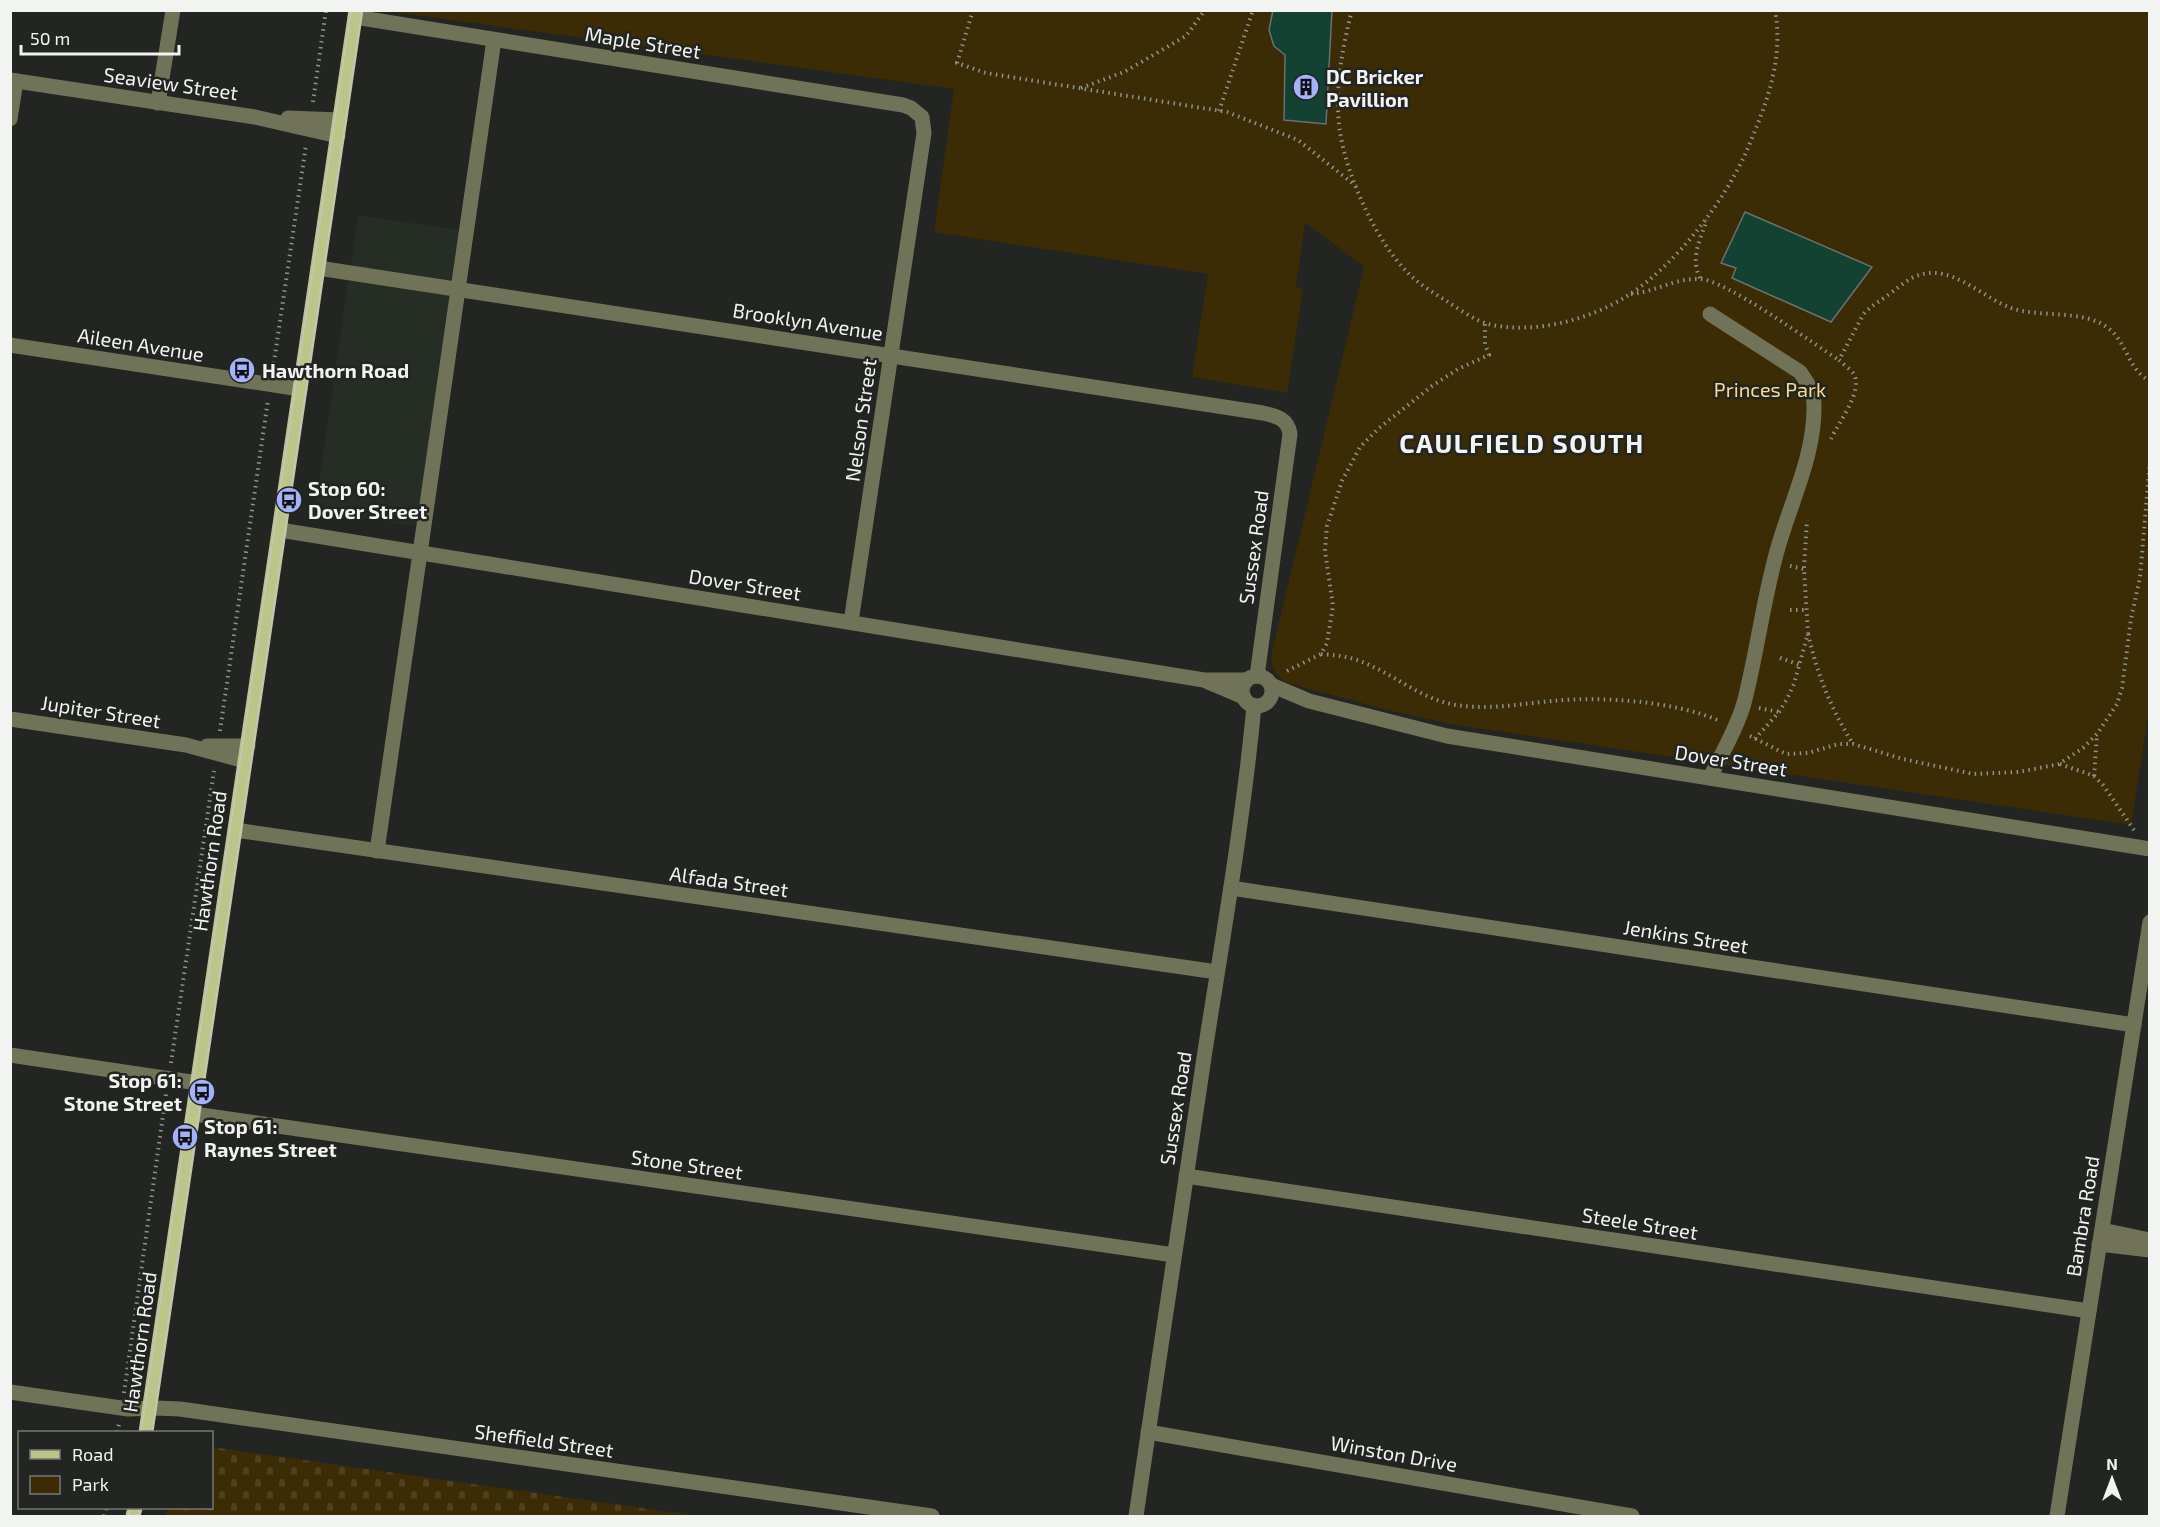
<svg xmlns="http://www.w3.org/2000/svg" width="2160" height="1527" font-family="'Exo 2',sans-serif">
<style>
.built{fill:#252d24}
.cemetery{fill:url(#cemetery-stones)}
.green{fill:#3b2c05}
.building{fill:#134132;stroke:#6a716e;stroke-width:1.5}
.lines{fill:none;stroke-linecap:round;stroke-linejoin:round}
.path{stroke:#8f928f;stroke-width:4;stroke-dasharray:1.5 4.5;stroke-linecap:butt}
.minor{stroke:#707357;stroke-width:15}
.major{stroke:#bdc488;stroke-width:15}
.tram{stroke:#c3c6c2;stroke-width:1.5}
.labels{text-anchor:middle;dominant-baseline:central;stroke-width:5;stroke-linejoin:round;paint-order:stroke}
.street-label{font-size:20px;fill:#f1f4f1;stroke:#222521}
.poi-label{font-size:20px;font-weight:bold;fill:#f1f4f1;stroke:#222521;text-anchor:start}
.park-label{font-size:20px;fill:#fbdb91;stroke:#222521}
.district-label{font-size:26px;font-weight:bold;letter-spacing:1.5px;fill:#f1f4f1;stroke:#222521}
</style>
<defs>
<pattern id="cemetery-stones" width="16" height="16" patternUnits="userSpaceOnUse" patternTransform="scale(1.5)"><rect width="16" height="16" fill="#3b2c05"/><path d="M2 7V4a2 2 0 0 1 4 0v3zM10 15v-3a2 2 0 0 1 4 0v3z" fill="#4e411e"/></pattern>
</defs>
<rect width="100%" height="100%" fill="#222521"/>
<polygon class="built" points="358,215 471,232 429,528 324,513 316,501"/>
<polygon class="cemetery" points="212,1447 699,1516 166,1516 168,1508 212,1508"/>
<path class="green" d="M 387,11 L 2149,11 L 2150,705 L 2131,825 L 1450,724 L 1384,709 L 1287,683 C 1275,674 1270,668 1272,652 L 1364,267 L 1305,222 L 1296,287 L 1303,289 L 1287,393 L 1192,377 L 1208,274 L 934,232 L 954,89 Z"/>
<g class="building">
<polygon points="1273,10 1332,10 1326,124 1284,120 1285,55 1274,46 1269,30"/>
<polygon points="1745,212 1872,267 1831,322 1732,278 1736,268 1721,263"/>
</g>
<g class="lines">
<g class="path">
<polyline points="973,10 957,63 986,73 1227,112 1298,140 1356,186"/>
<path d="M 1352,10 C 1342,49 1334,91 1340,132 C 1347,177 1376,241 1408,273 C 1419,284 1432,292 1445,300 C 1458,308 1473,320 1488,324 C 1533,335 1589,320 1627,296 C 1675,266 1725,201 1747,150 C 1766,105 1784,60 1775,10"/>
<polyline points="1081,88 1124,72 1186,36 1205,10"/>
<polyline points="313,102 326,10"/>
<polyline points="1219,111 1253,10"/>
<path d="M 1700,278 C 1690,258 1700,240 1707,220"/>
<path d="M 1631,294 C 1655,292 1675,278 1699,279 C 1725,279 1812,343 1839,360"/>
<polyline points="273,369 306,145"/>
<path d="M 1831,439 C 1838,423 1865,389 1853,373 C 1850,369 1843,364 1839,360 L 1863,315 C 1870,306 1879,302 1888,295 C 1902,285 1913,273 1932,273 C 1959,272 1986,299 2011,308 C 2040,318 2084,309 2108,328 C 2127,342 2128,370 2150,381"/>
<polyline points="1790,566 1804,569"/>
<polyline points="1790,610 1806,610"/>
<path d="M 1808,634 C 1818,676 1830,707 1853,744"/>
<path d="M 1321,654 C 1333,655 1345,656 1357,660 C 1392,672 1419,699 1456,705 C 1489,710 1520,704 1552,701 C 1602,696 1674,701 1720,721"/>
<polyline points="1780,658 1800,665"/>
<polyline points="1287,671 1321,654 1327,643 1333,606 1325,551 1327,526 1342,481 1360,447 1378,429 1432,386 1458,369 1489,355 1485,344 1485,323"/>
<polyline points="1759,708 1779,712"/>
<polyline points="220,731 268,400"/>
<polyline points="1750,736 1786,754 1808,753 1838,744 1853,744 1903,759 1973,774 2019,772 2059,764 2083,748 2097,734 2117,704 2122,688 2131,619 2140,577 2150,461"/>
<polyline points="1755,739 1779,712 1787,699 1794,684 1808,633 1804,569 1807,520"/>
<polyline points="2060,764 2094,776 2103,785 2134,830"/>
<polyline points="2094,776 2097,734"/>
<polyline points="171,1063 214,771"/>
<polyline points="124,1393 166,1094"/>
<polyline points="117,1432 119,1424"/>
<polyline points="104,1516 106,1508"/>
</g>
<g class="minor">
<polyline points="355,17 903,105 911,108 922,117 924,133 851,622"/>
<polyline points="10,80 255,117 338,136"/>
<polyline points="158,103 173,10"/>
<polyline points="288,118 340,120"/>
<polyline points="10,119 16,81"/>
<path d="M 318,268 L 1263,413 C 1277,416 1288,419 1290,434 L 1257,676"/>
<path d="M 1710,314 L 1800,372 C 1807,382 1814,392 1814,405 C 1815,456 1790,503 1777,551 C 1763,601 1757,653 1744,703 C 1737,729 1721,754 1710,778"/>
<polyline points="10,345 300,389"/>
<polyline points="280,530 1204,680 1247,680"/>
<circle cx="1257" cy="691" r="15"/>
<polyline points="1206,681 1244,697"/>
<polyline points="1271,685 1309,701 1447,736 2150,849"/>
<polyline points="10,719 186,745 245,761"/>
<polyline points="207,746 248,746"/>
<polyline points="235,830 1217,972"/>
<polyline points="377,851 494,40"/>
<polyline points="1231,888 2134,1025"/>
<polyline points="10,1055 198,1083"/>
<polyline points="194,1114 1174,1255"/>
<polyline points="1186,1176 2089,1311"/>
<polyline points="2102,1230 2150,1240"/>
<polyline points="2099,1244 2150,1250"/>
<polyline points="10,1392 128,1409 156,1408 180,1409 932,1516"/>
<polyline points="1148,1432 1632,1516"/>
<path d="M 1136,1516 C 1159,1361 1181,1206 1205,1051 C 1223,936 1243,822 1254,706"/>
<polyline points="2057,1516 2150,922"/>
</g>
<g class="major">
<polyline points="146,1432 356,10"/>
<polyline points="133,1516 135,1508"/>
</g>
<g class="tram">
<polyline points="141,1432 351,10"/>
<polyline points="152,1432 362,10"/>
<polyline points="128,1516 130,1508"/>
<polyline points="139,1516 140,1508"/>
</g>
</g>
<defs>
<symbol id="building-disc" viewBox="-11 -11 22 22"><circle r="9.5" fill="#a4b2fc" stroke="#222521"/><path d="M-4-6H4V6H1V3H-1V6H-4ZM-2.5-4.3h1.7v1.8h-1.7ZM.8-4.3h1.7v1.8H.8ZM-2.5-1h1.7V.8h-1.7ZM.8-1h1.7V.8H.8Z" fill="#111"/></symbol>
<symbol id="bus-disc" viewBox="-11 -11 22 22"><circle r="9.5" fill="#a4b2fc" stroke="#222521"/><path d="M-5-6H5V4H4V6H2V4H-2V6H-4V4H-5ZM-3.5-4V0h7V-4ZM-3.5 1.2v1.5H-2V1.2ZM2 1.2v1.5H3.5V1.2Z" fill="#111"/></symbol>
</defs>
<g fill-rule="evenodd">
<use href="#building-disc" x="1291" y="72" width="30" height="30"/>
<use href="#bus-disc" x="227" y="355" width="30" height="30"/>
<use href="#bus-disc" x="274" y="485" width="30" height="30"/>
<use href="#bus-disc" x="187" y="1077" width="30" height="30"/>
<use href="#bus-disc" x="170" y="1122" width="30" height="30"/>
</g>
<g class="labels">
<g class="street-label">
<text transform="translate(643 42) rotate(9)">Maple Street</text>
<text transform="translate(171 83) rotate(8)">Seaview Street</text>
<text transform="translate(808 321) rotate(9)">Brooklyn Avenue</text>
<text transform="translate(141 344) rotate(9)">Aileen Avenue</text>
<text transform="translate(860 420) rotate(-82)">Nelson Street</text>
<text transform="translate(1253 547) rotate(-82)">Sussex Road</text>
<text transform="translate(745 584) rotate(9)">Dover Street</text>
<text transform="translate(101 711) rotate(9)">Jupiter Street</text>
<text transform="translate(1731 760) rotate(9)">Dover Street</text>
<text transform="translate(209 861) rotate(-82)">Hawthorn Road</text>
<text transform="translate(729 881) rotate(8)">Alfada Street</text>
<text transform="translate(1686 936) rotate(9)">Jenkins Street</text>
<text transform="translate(1175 1108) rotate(-81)">Sussex Road</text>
<text transform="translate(687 1164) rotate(8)">Stone Street</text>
<text transform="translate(2082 1216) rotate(-81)">Bambra Road</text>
<text transform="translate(1640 1223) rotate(9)">Steele Street</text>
<text transform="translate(139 1342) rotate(-82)">Hawthorn Road</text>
<text transform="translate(544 1440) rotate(8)">Sheffield Street</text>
<text transform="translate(1394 1453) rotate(10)">Winston Drive</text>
</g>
<g class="poi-label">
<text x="1326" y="76">DC Bricker<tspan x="1326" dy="23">Pavillion</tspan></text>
<text x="262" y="370">Hawthorn Road</text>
<text x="308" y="488">Stop 60:<tspan x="308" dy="23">Dover Street</tspan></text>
<text x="182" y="1080" text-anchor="end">Stop 61:<tspan x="182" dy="23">Stone Street</tspan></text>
<text x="204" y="1126">Stop 61:<tspan x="204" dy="23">Raynes Street</tspan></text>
</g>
<g class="park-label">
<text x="1770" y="389">Princes Park</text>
</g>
<g class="district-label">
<text x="1522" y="442">CAULFIELD SOUTH</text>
</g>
</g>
<rect width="2160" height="1527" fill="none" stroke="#f1f4f1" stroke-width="24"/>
<rect x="18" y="1431" width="195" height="78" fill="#222521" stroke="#757874" stroke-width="1.5"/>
<rect x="30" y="1450" width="30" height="9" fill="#bdc488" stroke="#757874" stroke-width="1.5"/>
<text x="72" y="1461" font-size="18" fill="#f1f4f1">Road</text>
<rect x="30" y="1476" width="30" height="18" fill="#3b2c05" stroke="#757874" stroke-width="1.5"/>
<text x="72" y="1491" font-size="18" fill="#f1f4f1">Park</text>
<g transform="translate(2112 1479)" stroke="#222521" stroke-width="4.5" paint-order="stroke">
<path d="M0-4.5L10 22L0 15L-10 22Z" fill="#f1f4f1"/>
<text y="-9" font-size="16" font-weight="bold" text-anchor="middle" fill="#f1f4f1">N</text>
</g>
<path d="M21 45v9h158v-9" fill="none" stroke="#f1f4f1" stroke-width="3"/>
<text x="30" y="45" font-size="18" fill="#f1f4f1" stroke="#222521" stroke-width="4.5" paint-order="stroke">50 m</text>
</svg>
